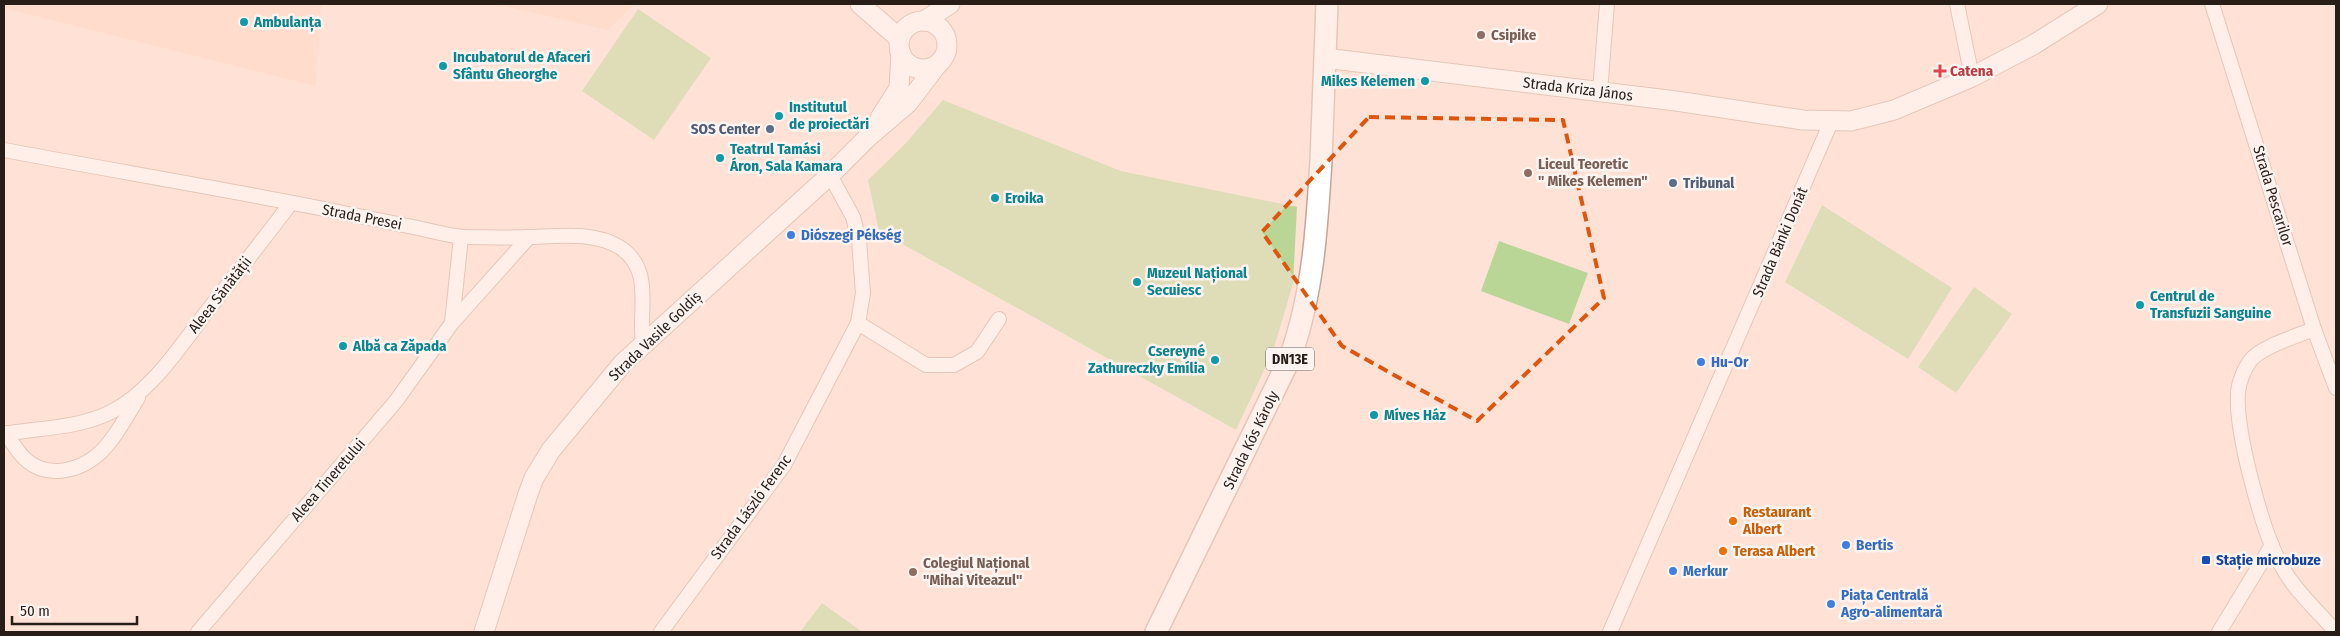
<svg xmlns="http://www.w3.org/2000/svg" width="2340" height="636" font-family="'Fira Sans Condensed',sans-serif">
<style>
.built{fill:#ffd4c1}
.green{fill:#b9d696}
.lines{fill:none;stroke-linecap:round;stroke-linejoin:round}
.street-casing{stroke:#c7a597;stroke-width:16}
.secondary-casing{stroke:#c7a597;stroke-width:21}
.primary-casing{stroke:#c7a597;stroke-width:24}
.street{stroke:#fff;stroke-width:14}
.secondary{stroke:#fff;stroke-width:19}
.primary{stroke:#fff;stroke-width:21}
.marked{fill:none;stroke:#de560d;stroke-width:4;stroke-dasharray:10 6;stroke-linejoin:round}
.culture-dot{fill:#0f9aa8;stroke:#fcf4f1;stroke-width:2}
.education-dot{fill:#8d6e63;stroke:#fcf4f1;stroke-width:2}
.health-dot{fill:#e0444e;stroke:#fcf4f1;stroke-width:2}
.service-dot{fill:#5c6f8a;stroke:#fcf4f1;stroke-width:2}
.shop-dot{fill:#3f7fe0;stroke:#fcf4f1;stroke-width:2}
.food-dot{fill:#e8710a;stroke:#fcf4f1;stroke-width:2}
.transit-dot{fill:#1a4fb4;stroke:#fcf4f1;stroke-width:2}
.labels{text-anchor:middle;dominant-baseline:central;stroke-width:5;stroke-linejoin:round;paint-order:stroke}
.shield{fill:#fcf4f1;stroke:#685e58;stroke-width:1}
.shield-label{font-size:14px;font-weight:bold;fill:#291d17}
.culture-label{font-size:15px;font-weight:bold;fill:#0d838f;stroke:#fcf4f1;text-anchor:start}
.education-label{font-size:15px;font-weight:bold;fill:#785e54;stroke:#fcf4f1;text-anchor:start}
.health-label{font-size:15px;font-weight:bold;fill:#be3a42;stroke:#fcf4f1;text-anchor:start}
.street-label{font-size:15px;fill:#291d17;stroke:#fcf4f1}
.service-label{font-size:15px;font-weight:bold;fill:#4e5e75;stroke:#fcf4f1;text-anchor:end}
.shop-label{font-size:15px;font-weight:bold;fill:#366cbe;stroke:#fcf4f1;text-anchor:start}
.food-label{font-size:15px;font-weight:bold;fill:#c56008;stroke:#fcf4f1;text-anchor:start}
.transit-label{font-size:15px;font-weight:bold;fill:#164399;stroke:#fcf4f1;text-anchor:start}
</style>
<rect width="100%" height="100%" fill="#ffe2d6"/>
<g class="built">
<polygon points="4,4 321,4 316,86 4,8"/>
<polygon points="495,4 634,4 608,30"/>
</g>
<g class="green">
<polygon points="638,9 711,58 654,140 582,91"/>
<polygon points="943,100 1121,171 1297,207 1293,284 1273,351 1236,430 879,231 868,180 905,144"/>
<polygon points="1822,205 1952,288 1908,359 1785,282"/>
<polygon points="1499,241 1588,273 1569,324 1481,291"/>
<polygon points="1974,287 2012,314 1956,393 1918,367"/>
<polygon points="822,603 861,631 860,632 800,632"/>
</g>
<g class="lines">
<defs>
<g id="street">
<polyline points="1957,4 1972,77"/>
<polyline points="2212,4 2314,329 2336,388"/>
<polyline points="1600,91 1607,4"/>
<path d="M 4,150 C 105,169 207,186 309,206 C 343,213 378,220 413,227 C 429,230 448,236 465,237 C 486,237 508,238 529,237 C 558,236 595,231 621,248 C 654,271 638,311 643,343"/>
<polyline points="452,323 461,237"/>
<polyline points="858,323 926,365 954,365 977,352 999,319"/>
<path d="M 2314,329 C 2297,336 2260,347 2250,361 C 2244,369 2239,382 2238,392 C 2235,430 2262,531 2281,565 C 2294,590 2317,610 2336,632"/>
<path d="M 6,433 C 19,454 30,472 58,471 C 102,468 117,431 138,398"/>
<path d="M 4,434 C 38,428 80,428 111,412 C 151,392 179,348 205,314 C 234,277 263,240 291,203"/>
<polyline points="198,632 396,401 452,323 529,237"/>
<polyline points="661,632 784,465 858,323 863,293 859,240 853,217 830,175"/>
<polyline points="1610,632 1831,122"/>
<polyline points="2219,632 2272,545"/>
</g>
<g id="secondary">
<polyline points="860,4 900,39"/>
<polyline points="924,21 950,4"/>
<circle cx="923" cy="45" r="24"/>
<polyline points="1325,58 1676,101 1803,120 1851,121 1894,110 1972,77 2033,45 2098,4"/>
<polyline points="880,118 899,88 901,53"/>
<polyline points="484,632 528,494 534,478 551,450 623,363 830,175 867,138 908,103 937,65"/>
</g>
<path id="primary" d="M 1156,632 L 1290,358 C 1313,294 1317,228 1321,160 C 1323,108 1325,56 1327,4"/>
</defs>
<use href="#street" class="street-casing"/>
<use href="#secondary" class="secondary-casing"/>
<use href="#primary" class="primary-casing"/>
<use href="#street" class="street"/>
<use href="#secondary" class="secondary"/>
<use href="#primary" class="primary"/>
</g>
<path d="M0 0H2340V636H0ZM 1369,117 L 1563,120 L 1604,298 L 1477,421 L 1342,346 L 1262,232 Z" fill="#ffe2d6" fill-opacity=".55" fill-rule="evenodd"/>
<path class="marked" d="M 1369,117 L 1563,120 L 1604,298 L 1477,421 L 1342,346 L 1262,232 Z"/>
<g class="culture-dot">
<circle cx="244" cy="22" r="5"/>
<circle cx="443" cy="66" r="5"/>
<circle cx="1425" cy="81" r="5"/>
<circle cx="779" cy="116" r="5"/>
<circle cx="720" cy="158" r="5"/>
<circle cx="995" cy="198" r="5"/>
<circle cx="1137" cy="282" r="5"/>
<circle cx="2140" cy="305" r="5"/>
<circle cx="343" cy="346" r="5"/>
<circle cx="1215" cy="360" r="5"/>
<circle cx="1374" cy="415" r="5"/>
</g>
<g class="education-dot">
<circle cx="1481" cy="35" r="5"/>
<circle cx="1528" cy="173" r="5"/>
<circle cx="913" cy="572" r="5"/>
</g>
<path class="health-dot" d="M1937.5 63.5h5v5h5v5h-5v5h-5v-5h-5v-5h5z"/>
<g class="service-dot">
<circle cx="770" cy="129" r="5"/>
<circle cx="1673" cy="183" r="5"/>
</g>
<g class="shop-dot">
<circle cx="791" cy="235" r="5"/>
<circle cx="1701" cy="362" r="5"/>
<circle cx="1846" cy="545" r="5"/>
<circle cx="1673" cy="571" r="5"/>
<circle cx="1831" cy="604" r="5"/>
</g>
<g class="food-dot">
<circle cx="1733" cy="521" r="5"/>
<circle cx="1723" cy="551" r="5"/>
</g>
<rect class="transit-dot" x="2201" y="555" width="10" height="10" rx="2.5"/>
<g class="labels">
<rect class="shield" x="1266" y="347.5" width="48" height="23" rx="4"/>
<g class="shield-label">
<text x="1290" y="359">DN13E</text>
</g>
<g class="culture-label">
<text x="254" y="22">Ambulanța</text>
<text x="453" y="57">Incubatorul de Afaceri<tspan x="453" dy="17">Sfântu Gheorghe</tspan></text>
<text x="1415" y="81" text-anchor="end">Mikes Kelemen</text>
<text x="789" y="107">Institutul<tspan x="789" dy="17">de proiectări</tspan></text>
<text x="730" y="149">Teatrul Tamási<tspan x="730" dy="17">Áron, Sala Kamara</tspan></text>
<text x="1005" y="198">Eroika</text>
<text x="1147" y="273">Muzeul Național<tspan x="1147" dy="17">Secuiesc</tspan></text>
<text x="2150" y="296">Centrul de<tspan x="2150" dy="17">Transfuzii Sanguine</tspan></text>
<text x="353" y="346">Albă ca Zăpada</text>
<text x="1205" y="351" text-anchor="end">Csereyné<tspan x="1205" dy="17">Zathureczky Emília</tspan></text>
<text x="1384" y="415">Míves Ház</text>
</g>
<g class="education-label">
<text x="1491" y="35">Csipike</text>
<text x="1538" y="164">Liceul Teoretic<tspan x="1538" dy="17">" Mikes Kelemen"</tspan></text>
<text x="923" y="563">Colegiul Național<tspan x="923" dy="17">"Mihai Viteazul"</tspan></text>
</g>
<g class="health-label">
<text x="1950" y="71">Catena</text>
</g>
<g class="street-label">
<text transform="translate(1578 89) rotate(7)">Strada Kriza János</text>
<text transform="translate(2273 196) rotate(73)">Strada Pescarilor</text>
<text transform="translate(362 217) rotate(11)">Strada Presei</text>
<text transform="translate(1780 242) rotate(-67)">Strada Bánki Donát</text>
<text transform="translate(220 295) rotate(-52)">Aleea Sănătății</text>
<text transform="translate(655 336) rotate(-44)">Strada Vasile Goldiș</text>
<text transform="translate(1251 440) rotate(-64)">Strada Kós Károly</text>
<text transform="translate(328 480) rotate(-49)">Aleea Tineretului</text>
<text transform="translate(751 507) rotate(-54)">Strada László Ferenc</text>
</g>
<g class="service-label">
<text x="760" y="129">SOS Center</text>
<text x="1683" y="183" text-anchor="start">Tribunal</text>
</g>
<g class="shop-label">
<text x="801" y="235">Diószegi Pékség</text>
<text x="1711" y="362">Hu-Or</text>
<text x="1856" y="545">Bertis</text>
<text x="1683" y="571">Merkur</text>
<text x="1841" y="595">Piața Centrală<tspan x="1841" dy="17">Agro-alimentară</tspan></text>
</g>
<g class="food-label">
<text x="1743" y="512">Restaurant<tspan x="1743" dy="17">Albert</tspan></text>
<text x="1733" y="551">Terasa Albert</text>
</g>
<g class="transit-label">
<text x="2216" y="560">Stație microbuze</text>
</g>
</g>
<rect width="2340" height="636" fill="none" stroke="#291d17" stroke-width="10"/>
<path d="M12 616v8h125v-8" fill="none" stroke="#291d17" stroke-width="2.5"/>
<text x="20" y="616" font-size="15" fill="#291d17" stroke="#fcf4f1" stroke-width="4" paint-order="stroke">50 m</text>
</svg>
